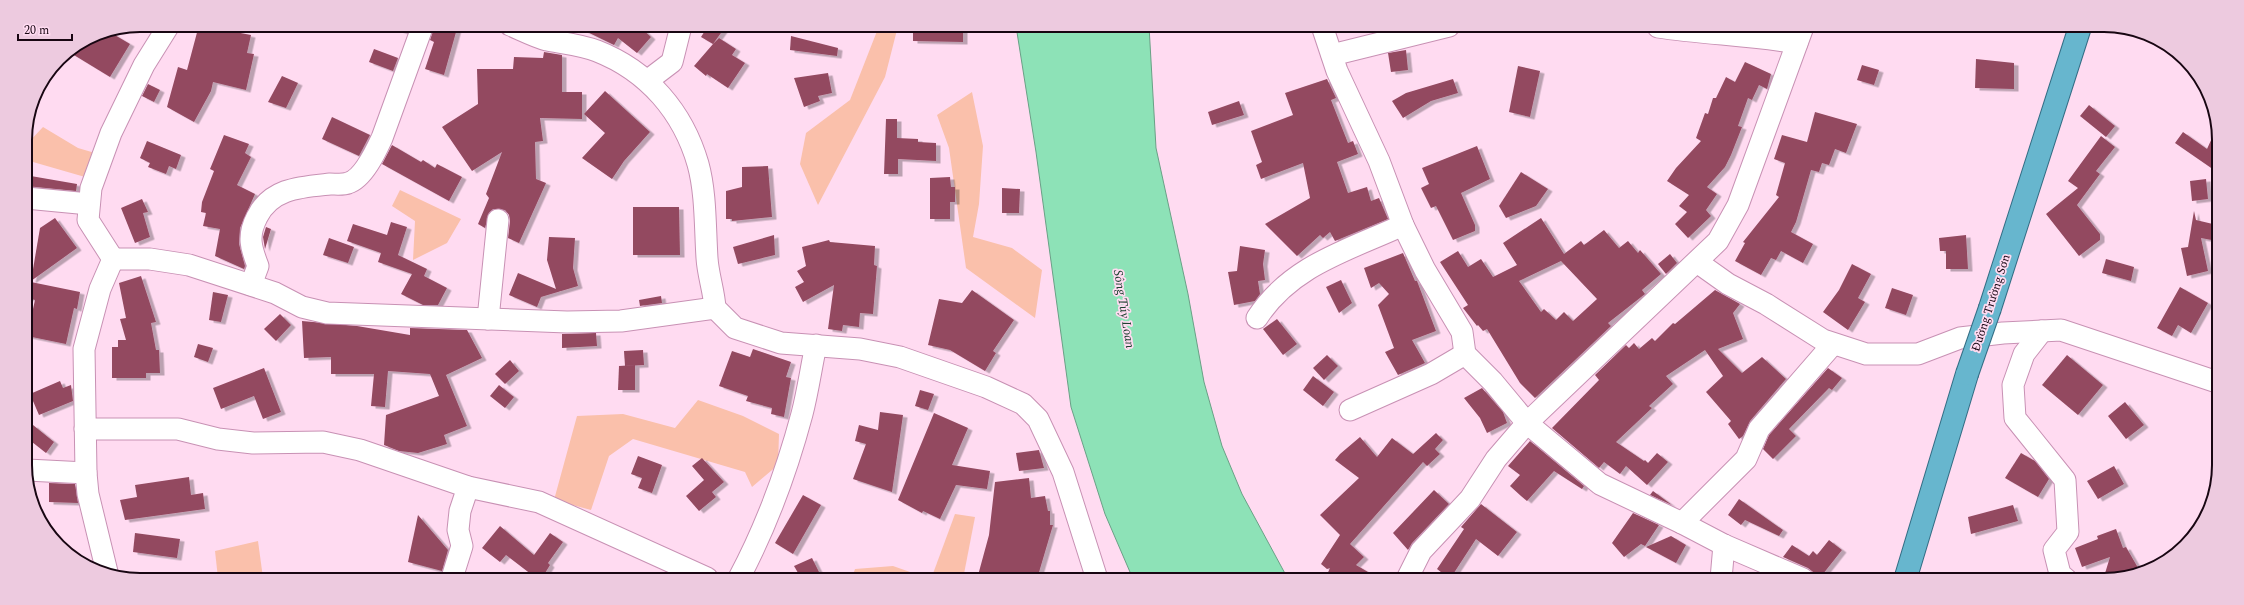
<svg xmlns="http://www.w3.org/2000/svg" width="2244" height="605" font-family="Spectral,serif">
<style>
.green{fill:#fac0ab}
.water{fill:#8de2b7;stroke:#6aa086}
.building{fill:#934960;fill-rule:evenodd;filter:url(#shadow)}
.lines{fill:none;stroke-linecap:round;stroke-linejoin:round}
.minor-casing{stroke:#c891b4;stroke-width:23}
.trunk-casing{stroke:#336d84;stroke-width:24}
.minor{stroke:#fff;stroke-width:21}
.trunk{stroke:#67b6ce;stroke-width:22}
.trunk-bridge-casing{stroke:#336d84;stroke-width:24;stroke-linecap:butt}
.trunk-bridge{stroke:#67b6ce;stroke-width:22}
.labels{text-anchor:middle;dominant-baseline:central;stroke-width:3.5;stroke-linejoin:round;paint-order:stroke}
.street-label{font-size:12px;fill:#180612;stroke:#ffdbf1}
.water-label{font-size:13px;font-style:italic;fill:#1c412f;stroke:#ffdbf1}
.rim{fill:none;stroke:#180612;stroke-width:2}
</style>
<defs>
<filter id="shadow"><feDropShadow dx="4.5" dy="2.5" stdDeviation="0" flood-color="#0004"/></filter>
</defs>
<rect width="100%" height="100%" fill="#ffdbf1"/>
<g class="green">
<polygon points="879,26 898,26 885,77 818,205 800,164 806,133 850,100"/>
<polygon points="972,92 983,146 979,204 973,237 1012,248 1042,270 1035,318 966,268 949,148 937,115"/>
<polygon points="43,127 78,148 95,153 85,177 33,162 28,143"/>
<polygon points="400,190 461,219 447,243 413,260 415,221 392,206"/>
<polygon points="698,400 743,416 779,434 778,465 752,487 745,472 633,439 609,456 591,510 554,500 577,416 623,414 675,428"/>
<polygon points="955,514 975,517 963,579 931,579"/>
<polygon points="258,541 263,578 218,578 215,551"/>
<polygon points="893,566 930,579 852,578 855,569"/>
</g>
<polygon class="water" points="1016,26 1149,26 1156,148 1188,294 1204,382 1222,446 1242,494 1288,579 1133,579 1105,514 1071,407 1036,152"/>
<g class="building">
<polygon points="199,25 251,35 247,53 254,54 246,90 213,82 211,91 194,122 167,107 178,67 187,70"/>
<polygon points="394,25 410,25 407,33 393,28"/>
<polygon points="435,25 458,25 444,75 425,69 434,42 430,40"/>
<polygon points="573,25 639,26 651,37 637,53 618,38 614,45"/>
<polygon points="708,26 726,26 713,44 719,38 736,49 732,55 745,63 728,88 707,74 706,76 694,66 713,44 701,37"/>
<polygon points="936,26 963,26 963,42 913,41 913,28 936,28"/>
<polygon points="108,31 130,44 110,77 69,52 96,34"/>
<polygon points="791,36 838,48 837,56 790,50"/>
<polygon points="374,49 398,58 393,71 369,62"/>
<polygon points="1406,50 1408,70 1391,72 1388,53"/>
<polygon points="544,52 562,55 562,92 582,92 582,119 540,118 543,141 535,142 536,179 546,183 519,243 508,238 510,221 509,215 505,210 493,209 489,213 485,228 478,224 489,198 486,194 502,152 472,171 442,127 478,104 477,69 513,69 514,57 543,58"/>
<polygon points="1976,59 2014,63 2014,89 1975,88"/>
<polygon points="1745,62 1771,74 1767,89 1759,85 1752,100 1748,98 1738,126 1742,127 1731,155 1725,167 1707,187 1717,194 1706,210 1711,216 1688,238 1675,224 1687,212 1679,206 1689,195 1667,181 1676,168 1701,141 1696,138 1705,113 1708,114 1713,98 1716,98 1726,77 1735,82"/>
<polygon points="1862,65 1879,70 1874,85 1857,80"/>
<polygon points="1518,66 1540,71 1530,117 1509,112"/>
<polygon points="828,73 832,93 818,96 820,101 804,107 794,78"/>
<polygon points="282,76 298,83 286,108 268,102"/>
<polygon points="1327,79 1336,98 1331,100 1348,143 1353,141 1358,154 1337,162 1348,193 1367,187 1371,201 1379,198 1388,219 1335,241 1330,232 1323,238 1320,235 1297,256 1265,224 1310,198 1303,163 1261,179 1256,165 1262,162 1251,131 1293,115 1285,93"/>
<polygon points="1453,79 1458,93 1431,101 1403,118 1392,101 1406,93"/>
<polygon points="148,84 160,90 154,102 142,96"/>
<polygon points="605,91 650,132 624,161 612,179 582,158 605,133 584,114"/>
<polygon points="1239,101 1244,115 1212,125 1208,112"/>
<polygon points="2089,105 2115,126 2106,137 2080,116"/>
<polygon points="1815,112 1857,124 1846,153 1835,149 1829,165 1822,163 1819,172 1811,170 1796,222 1791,232 1813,244 1803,263 1781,251 1776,260 1771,258 1761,275 1735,261 1745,243 1743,242 1779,197 1776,195 1785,163 1774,159 1782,135 1807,142"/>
<polygon points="332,117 370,135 359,156 322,139"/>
<polygon points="886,119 897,119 897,138 918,139 918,142 936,143 936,161 898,159 898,174 884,174"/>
<polygon points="2217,127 2217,172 2175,143 2183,132 2207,149"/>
<polygon points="224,135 249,144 245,153 251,157 237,185 255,194 240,228 239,244 245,266 244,269 215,256 220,229 203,226 206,213 201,212 202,202 214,171 210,169"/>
<polygon points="2101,136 2115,147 2096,171 2100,174 2077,205 2100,234 2100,240 2079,256 2046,214 2078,188 2068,181"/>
<polygon points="147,141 181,155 176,169 169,166 166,174 148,167 150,163 140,158"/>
<polygon points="392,145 421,162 423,160 435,168 437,164 462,177 449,201 382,164"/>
<polygon points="1477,146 1490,179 1461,193 1475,225 1475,231 1453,240 1436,206 1431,208 1421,188 1429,184 1422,168"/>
<polygon points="768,166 772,217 732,221 732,219 726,219 726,191 742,187 742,167"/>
<polygon points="1521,172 1548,189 1536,206 1506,218 1499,206"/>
<polygon points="25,175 77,184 76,191 26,186"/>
<polygon points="950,177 951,187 955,187 955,202 950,202 950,219 930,219 930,178"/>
<polygon points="2206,179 2208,199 2192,201 2190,181"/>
<polygon points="1002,188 1020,189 1019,213 1002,213"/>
<polygon points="142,199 148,212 143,213 150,237 135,243 121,208"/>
<polygon points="633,207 679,207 680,255 633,255"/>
<polygon points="2194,211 2196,220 2217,225 2217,241 2201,238 2208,271 2187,276 2181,248 2188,247"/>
<polygon points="55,218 77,248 31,281 40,228"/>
<path d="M 1541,218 L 1564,254 L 1581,241 L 1584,245 L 1604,230 L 1619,248 L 1628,241 L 1638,253 L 1640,250 L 1661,274 L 1642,290 L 1645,294 L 1608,323 L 1611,326 L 1535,398 L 1520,383 L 1487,329 L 1483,331 L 1478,325 L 1477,326 L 1463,308 L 1468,305 L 1440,262 L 1458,251 L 1468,267 L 1481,259 L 1493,277 L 1517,265 L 1503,243 ZM 1561,261 L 1597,299 L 1573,321 L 1564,312 L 1556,320 L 1544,309 L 1541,312 L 1519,281 Z"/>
<polygon points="391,222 407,227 398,255 427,269 424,276 447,288 438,305 423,305 401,294 412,274 378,262 381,253 347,241 353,224 387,235"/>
<polygon points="266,227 271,229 265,249 263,237"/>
<polygon points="774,235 775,255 738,264 733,247"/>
<polygon points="1966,235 1968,269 1946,269 1946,251 1940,251 1939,238"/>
<polygon points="549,237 575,238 573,268 578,286 541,297 537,307 509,295 518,273 556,289 547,260"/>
<polygon points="329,238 354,247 348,263 323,255"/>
<polygon points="829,240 830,242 875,246 874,265 877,266 873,314 860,313 859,327 843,325 842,331 828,329 834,285 803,302 795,287 804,282 797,271 806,266 802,247"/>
<polygon points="1240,246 1265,250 1263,264 1265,280 1258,281 1260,294 1255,301 1234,305 1228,272 1237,271"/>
<polygon points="1403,253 1415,281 1417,281 1436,331 1412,340 1425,363 1398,375 1385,352 1394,348 1378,305 1389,294 1379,283 1371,288 1364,268"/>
<polygon points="1670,254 1677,263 1666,274 1658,264"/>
<polygon points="2106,259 2134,267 2131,281 2102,273"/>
<polygon points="1852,264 1871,274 1858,298 1865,302 1848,330 1823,312 1839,290"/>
<polygon points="141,276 156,322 151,323 156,350 159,350 160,373 146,373 146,378 112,378 112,347 118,347 118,340 126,340 120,319 126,318 119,283"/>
<polygon points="1341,280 1352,303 1339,313 1326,287"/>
<polygon points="31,282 80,292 77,309 74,308 66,344 27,336 35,300 28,298"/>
<polygon points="2180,287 2208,303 2191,333 2178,325 2172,336 2157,328"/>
<polygon points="1892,288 1913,295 1906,315 1885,308"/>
<polygon points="972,290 1014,320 993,351 996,353 985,371 950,350 928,345 939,299 962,303"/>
<polygon points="1715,290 1740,304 1733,313 1743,339 1718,349 1742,373 1762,357 1786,379 1750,421 1743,436 1739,439 1728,424 1731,421 1706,392 1723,376 1705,350 1666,376 1673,384 1649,406 1652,408 1616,442 1644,461 1645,460 1648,463 1657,453 1668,462 1647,485 1626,466 1620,474 1604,462 1599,468 1552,428 1599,380 1595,375 1626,345 1629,348 1634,343 1639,349 1652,338 1655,341 1673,323 1675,324"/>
<polygon points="213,292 228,295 221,322 209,320"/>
<polygon points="661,296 662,303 640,306 639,300"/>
<polygon points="280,314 291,325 276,341 264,329"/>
<polygon points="1277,319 1297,344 1283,355 1263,329"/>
<polygon points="302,321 357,326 410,335 410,328 467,330 482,358 446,375 467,426 444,435 447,444 418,453 399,451 384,445 386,415 439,396 430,374 388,371 385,407 371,406 374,374 331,374 331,357 304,358"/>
<polygon points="596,333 597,346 562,348 562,334"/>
<polygon points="198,344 213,348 208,362 194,357"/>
<polygon points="753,349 791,362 786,377 791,378 784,417 771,414 772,408 746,401 748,396 719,386 732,351 750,357"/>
<polygon points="643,350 644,365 625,366 624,351"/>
<polygon points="1327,355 1338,366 1324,380 1313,368"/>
<polygon points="2067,355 2103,385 2078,415 2042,385"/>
<polygon points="510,360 519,371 505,384 495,374"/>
<polygon points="635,365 635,390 618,390 619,366"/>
<polygon points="264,368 281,412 263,419 254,396 221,409 213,388"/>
<polygon points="1828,368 1842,378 1832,390 1829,388 1789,429 1796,436 1773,459 1763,449 1769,435"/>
<polygon points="1313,376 1334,392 1323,406 1303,390"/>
<polygon points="60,381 63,388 71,385 73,401 39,415 30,394"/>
<polygon points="499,385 514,397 505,408 490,396"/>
<polygon points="1482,388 1503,412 1507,423 1487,433 1480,418 1464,398"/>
<polygon points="920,390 934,394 928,410 915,406"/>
<polygon points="2125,402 2144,425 2126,439 2108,416"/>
<polygon points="880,412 903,415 892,492 853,479 866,444 855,441 859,425 878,430"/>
<polygon points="934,413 968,428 952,465 990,471 987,489 956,485 940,519 923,511 922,513 898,500"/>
<polygon points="33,425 54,442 46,453 27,438 27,432"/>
<polygon points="1436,433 1443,440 1435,449 1440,454 1427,466 1423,462 1350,544 1364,557 1356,565 1380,579 1325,579 1330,568 1327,569 1321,564 1340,535 1320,515 1359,478 1335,460 1340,454 1360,437 1377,457 1392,438 1413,454"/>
<polygon points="1530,441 1584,486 1582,489 1554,471 1527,501 1521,496 1510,486 1520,475 1508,466"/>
<polygon points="1039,450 1044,468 1019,471 1016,453"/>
<polygon points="2021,453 2035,461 2049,479 2038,497 2005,478"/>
<polygon points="638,456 662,465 652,493 638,488 642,478 631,474"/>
<polygon points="702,458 724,482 712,492 716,497 699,511 686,496 704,480 692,466"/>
<polygon points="2114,466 2124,484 2098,499 2087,481"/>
<polygon points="189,477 191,495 203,493 205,509 125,520 120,500 137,497 135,485"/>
<polygon points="1029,478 1031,498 1045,496 1048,511 1050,511 1050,525 1053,525 1037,579 977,579 989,535 995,482"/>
<polygon points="49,483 75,484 78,503 49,502"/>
<polygon points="1434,490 1449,504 1412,543 1408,550 1393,533"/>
<polygon points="1653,491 1672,505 1650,495"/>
<polygon points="803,495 821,505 793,554 775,543"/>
<polygon points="1739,499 1783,530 1779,536 1745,520 1741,525 1728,515"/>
<polygon points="1481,504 1517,532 1498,556 1476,539 1450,579 1437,569 1464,529 1461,527"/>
<polygon points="2013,505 2018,521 1971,534 1968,517"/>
<polygon points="1633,513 1659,525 1645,546 1641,544 1624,557 1612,543"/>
<polygon points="418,515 448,550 442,571 408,562"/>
<polygon points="500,526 534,555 550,533 563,542 548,563 550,565 542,578 536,578 506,555 500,562 482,548"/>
<polygon points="2116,529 2123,548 2126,547 2141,573 2103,580 2110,557 2082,567 2075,548 2098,539 2097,536"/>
<polygon points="135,533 180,539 177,558 133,552"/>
<polygon points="1671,536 1686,545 1676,563 1646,547"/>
<polygon points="1829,540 1842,550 1819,579 1815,579 1813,572 1808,568 1783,557 1792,545 1809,556 1813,551 1817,555"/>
<polygon points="812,558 822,578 801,578 794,566"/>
</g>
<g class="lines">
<defs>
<g id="minor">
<path d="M 510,25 C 522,30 535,37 547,40 C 563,43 582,45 597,51 C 648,71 683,112 698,164 C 706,193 705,227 707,258 C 708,275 714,291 715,308 L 735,328 L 781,343 L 860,349 L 900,357 L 986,387 L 1023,404 L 1038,419 L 1063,472 L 1097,579"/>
<polyline points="1322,26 1337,71 1379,161 1403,225 1425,270 1462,332 1465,354 1493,382 1527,423 1600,484 1682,523 1724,545 1803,579"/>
<path d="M 1658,27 C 1704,34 1751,35 1797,43"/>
<polyline points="1332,55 1449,26"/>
<polyline points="647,81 672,62 681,26"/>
<polyline points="26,198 89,204"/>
<polyline points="113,259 150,259 189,265 275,293 302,307 327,313 567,322 621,321 715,308"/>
<polyline points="113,259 88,220 91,188 111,133 144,65 169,25"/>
<polyline points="1697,262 1728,284 1766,304 1823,340 1866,354 1918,354 1960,338 2003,333 2061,330 2217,382"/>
<path d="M 251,285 L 258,266 C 251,248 247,236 257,217 C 271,188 301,187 330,184 C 336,184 343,185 348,183 C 363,179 376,151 382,138 L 423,25"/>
<path d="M 1257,318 C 1291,265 1349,250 1403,225"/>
<polyline points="488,319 498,220"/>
<polyline points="2042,331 2024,354 2013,385 2015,418 2065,480 2068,532 2054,550 2060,574 2067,580"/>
<polyline points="1350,410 1431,374 1465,354"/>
<polyline points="85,429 178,429 218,439 253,443 323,442 360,450 468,487 539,502 707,578"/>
<polyline points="27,470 86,473"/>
<polyline points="1682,523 1746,459 1759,429 1833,344"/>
<polyline points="107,572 88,494 86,473 84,349 100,289 113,259"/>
<polyline points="452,578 462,546 458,530 460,511 468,487"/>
<path d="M 739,578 C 766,527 787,470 802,414 C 808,391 811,368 816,345"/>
<polyline points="1407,579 1421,551 1470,499 1496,459 1527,423 1718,241 1738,205 1803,27"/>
<polyline points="1721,579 1724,545"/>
</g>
<g id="trunk">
<polyline points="1990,308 2080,27"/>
<polyline points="1905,580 1967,374"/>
</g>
</defs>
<use href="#minor" class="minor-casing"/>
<use href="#trunk" class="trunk-casing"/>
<use href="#minor" class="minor"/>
<use href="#trunk" class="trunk"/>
<defs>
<polyline id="trunk-bridge" points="1967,374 1990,308"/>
</defs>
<use href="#trunk-bridge" class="trunk-bridge-casing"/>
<use href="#trunk-bridge" class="trunk-bridge"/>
</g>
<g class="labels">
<g class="street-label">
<text transform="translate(1991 303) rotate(-72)">Đường Trường Sơn</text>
</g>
<g class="water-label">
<text transform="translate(1124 309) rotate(81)">Sông Túy Loan</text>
</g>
</g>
<path d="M0 0H2244V605H0ZM140 32H2104A108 108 0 0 1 2212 140V465A108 108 0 0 1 2104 573H140A108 108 0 0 1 32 465V140A108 108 0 0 1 140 32Z" fill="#edcadf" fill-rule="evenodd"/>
<path class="rim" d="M140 32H2104A108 108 0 0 1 2212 140V465A108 108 0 0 1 2104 573H140A108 108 0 0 1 32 465V140A108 108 0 0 1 140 32Z"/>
<path d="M18 34v6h54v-6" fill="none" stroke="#180612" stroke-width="2"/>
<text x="24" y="34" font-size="12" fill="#180612" stroke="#ffdbf1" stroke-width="3" paint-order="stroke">20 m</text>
</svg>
